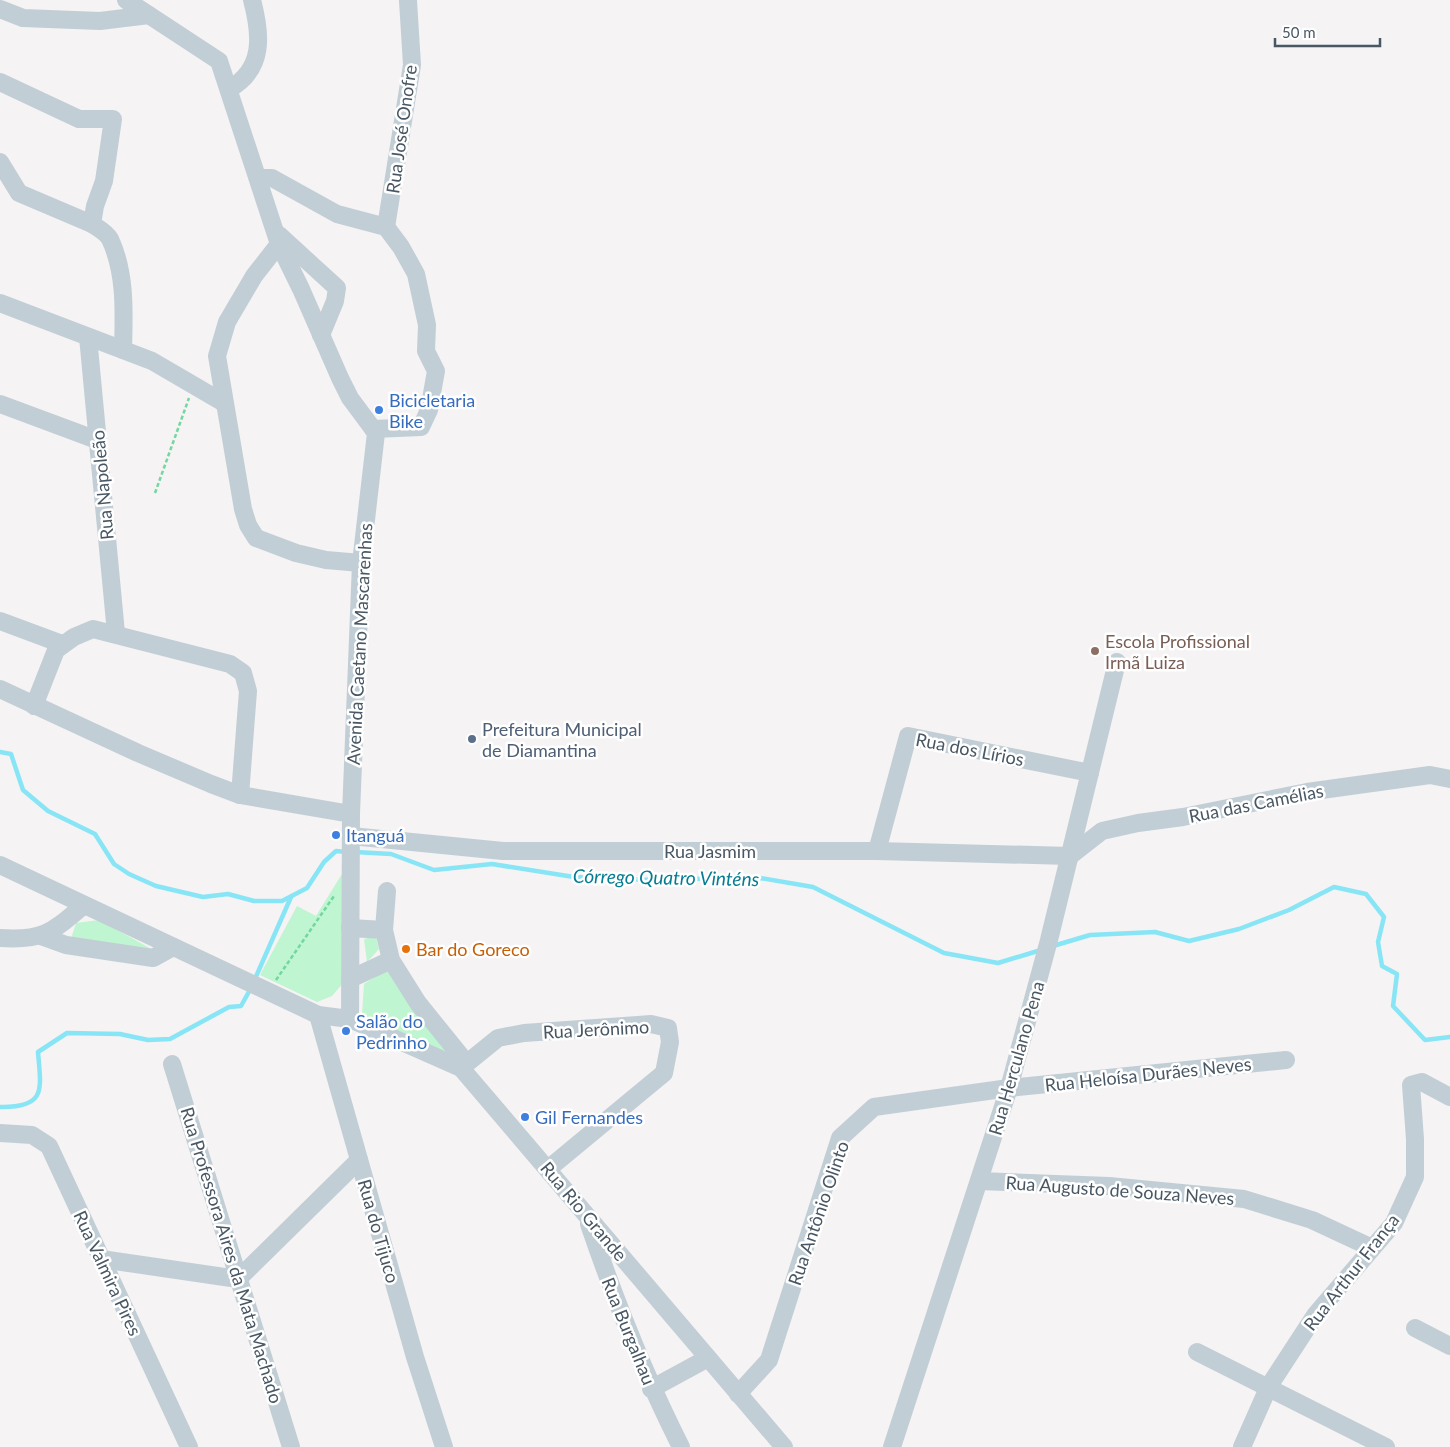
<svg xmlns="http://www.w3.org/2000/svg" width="1450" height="1447" font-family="Lato,sans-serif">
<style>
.green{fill:#bff5d0}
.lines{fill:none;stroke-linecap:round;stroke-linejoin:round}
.stream{stroke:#87e5f6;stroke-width:4.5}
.path{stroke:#72d7a0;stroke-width:2.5;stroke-dasharray:4 2.5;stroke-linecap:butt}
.minor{stroke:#c2ced5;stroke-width:18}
.shop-dot{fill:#3f7fe0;stroke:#fff;stroke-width:2}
.education-dot{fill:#8d6e63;stroke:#fff;stroke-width:2}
.service-dot{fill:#5c6f8a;stroke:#fff;stroke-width:2}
.food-dot{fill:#e8710a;stroke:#fff;stroke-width:2}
.labels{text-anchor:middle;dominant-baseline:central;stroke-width:5;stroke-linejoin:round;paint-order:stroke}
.street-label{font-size:18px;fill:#485763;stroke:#fff}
.shop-label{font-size:18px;fill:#366cbe;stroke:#fff;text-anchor:start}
.education-label{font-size:18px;fill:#785e54;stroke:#fff;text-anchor:start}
.service-label{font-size:18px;fill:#4e5e75;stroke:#fff;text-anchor:start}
.food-label{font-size:18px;fill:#c56008;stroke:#fff;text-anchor:start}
.water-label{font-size:19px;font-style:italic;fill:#047c92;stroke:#fff}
</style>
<rect width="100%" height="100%" fill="#f5f3f3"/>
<g class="green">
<polygon points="342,874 344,982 332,996 317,1002 260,975 297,906 316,916"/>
<polygon points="99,920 157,952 70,942 76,923"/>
<polygon points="376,936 379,949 367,962 364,939"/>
<polygon points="389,968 454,1052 448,1056 362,1015 364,984"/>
</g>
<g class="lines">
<g class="stream">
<polyline points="0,752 11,754 23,790 48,811 95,834 114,864 129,874 156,886 203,897 228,894 254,901 282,901 307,888 324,862 336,851 347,852"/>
<polyline points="355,852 391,854 434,870 492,864 574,877 680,881 721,876 760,878 813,887 944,953 998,963 1041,950"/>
<polyline points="1053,946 1090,935 1155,932 1189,941 1239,929 1289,910 1334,887 1366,894 1384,917 1378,942 1382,966 1397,974 1393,1006 1425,1040 1450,1037"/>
<polyline points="254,981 291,897"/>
<path d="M 0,1107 C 47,1108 41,1089 38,1052 L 67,1033 L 120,1034 L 148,1040 L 170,1039 L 229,1007 L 241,1006 L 251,988"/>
</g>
<g class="path">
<polyline points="155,493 189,398"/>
<polyline points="276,980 334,896"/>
</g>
<g class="minor">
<polyline points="126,0 219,61 279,244 301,289 340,378 350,398 376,433 361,563 351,814 350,1019"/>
<polyline points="0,9 23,18 100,21 149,15"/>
<path d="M 0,82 L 79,119 L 113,119 L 104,181 L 95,206 L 92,224 C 98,228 107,233 110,239 C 126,273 124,313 123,350"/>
<path d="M 229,89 C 265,69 261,34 252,0"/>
<polyline points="0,162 19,193 92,224"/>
<polyline points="258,178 272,178 337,214 386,227 401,247 416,274 427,325 426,351 436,371 429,410 421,427 373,429"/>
<polyline points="386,227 412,65 408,1"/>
<polyline points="279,235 337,288 335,301 321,335"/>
<polyline points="279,244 254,276 227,322 217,356 243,509 248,525 256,538 296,553 326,560 361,563"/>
<polyline points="0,303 152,361 224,403"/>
<polyline points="88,337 116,633"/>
<polyline points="0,404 97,440"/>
<polyline points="0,621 62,644"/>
<polyline points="0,689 138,753 211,784 240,795 351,814"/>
<polyline points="34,706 56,650 74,637 93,629 230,664 243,673 248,691 240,795"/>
<polyline points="351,836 503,851 877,851 1070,856 1102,831 1138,823 1183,817 1307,792 1430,775 1450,779"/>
<polyline points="877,851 908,736 1090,773"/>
<polyline points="0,865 318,1015 350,1019 461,1068 784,1447"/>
<polyline points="387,891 384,930 391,960 418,1003 460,1055 461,1068"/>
<polyline points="350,928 384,930"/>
<polyline points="41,936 66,945 153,958 173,947"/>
<path d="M 0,938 C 44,941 52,932 84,905"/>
<polyline points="350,979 391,960"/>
<polyline points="318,1015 415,1357 444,1447"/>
<polyline points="172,1064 291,1447"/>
<polyline points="461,1068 498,1038 524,1033 638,1025 651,1024 668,1028 670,1042 664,1073 548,1169"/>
<polyline points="0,1133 32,1135 49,1146 189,1447"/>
<polyline points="979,1181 1109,1186 1244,1199 1312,1220 1372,1248"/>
<path d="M 589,1224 C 615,1300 644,1374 681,1447"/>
<polyline points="101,1259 238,1279 359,1160"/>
<polyline points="1415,1328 1450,1346"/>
<polyline points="1197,1352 1386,1447"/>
<polyline points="651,1389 708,1358"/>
<polyline points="738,1394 769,1360 840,1138 874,1107 1009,1088 1286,1060"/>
<polyline points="892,1447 1009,1088 1049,940 1117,662"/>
<polyline points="1242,1447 1269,1386 1316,1314 1394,1223 1415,1177 1415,1139 1411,1085 1422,1082 1450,1097"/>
</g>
</g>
<g class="shop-dot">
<circle cx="379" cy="410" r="5"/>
<circle cx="336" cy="835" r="5"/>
<circle cx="346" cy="1031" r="5"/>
<circle cx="525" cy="1117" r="5"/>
</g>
<circle class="education-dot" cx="1095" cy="651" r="5"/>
<circle class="service-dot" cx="472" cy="739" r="5"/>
<circle class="food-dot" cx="406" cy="949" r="5"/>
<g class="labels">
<g class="street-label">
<text transform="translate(401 129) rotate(-82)">Rua José Onofre</text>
<text transform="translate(102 485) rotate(-95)">Rua Napoleão</text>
<text transform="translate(359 644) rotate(-87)">Avenida Caetano Mascarenhas</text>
<text transform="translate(970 749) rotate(11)">Rua dos Lírios</text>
<text transform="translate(1256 803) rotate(-11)">Rua das Camélias</text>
<text x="710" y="851">Rua Jasmim</text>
<text transform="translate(596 1029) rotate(-3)">Rua Jerônimo</text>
<text transform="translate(1016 1058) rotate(-74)">Rua Herculano Pena</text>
<text transform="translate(1148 1074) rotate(-6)">Rua Heloísa Durães Neves</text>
<text transform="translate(1120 1190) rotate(4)">Rua Augusto de Souza Neves</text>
<text transform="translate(584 1211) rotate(50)">Rua Rio Grande</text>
<text transform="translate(818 1213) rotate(-71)">Rua Antônio Olinto</text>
<text transform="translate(379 1231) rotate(74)">Rua do Tijuco</text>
<text transform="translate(232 1255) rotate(73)">Rua Professora Aires da Mata Machado</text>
<text transform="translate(1351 1272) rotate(-52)">Rua Arthur França</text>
<text transform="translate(108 1273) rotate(65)">Rua Valmira Pires</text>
<text transform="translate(629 1331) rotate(68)">Rua Burgalhau</text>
</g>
<g class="shop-label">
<text x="389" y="400">Bicicletaria<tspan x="389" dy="21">Bike</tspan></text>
<text x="346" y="835">Itanguá</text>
<text x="356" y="1021">Salão do<tspan x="356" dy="21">Pedrinho</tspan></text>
<text x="535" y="1117">Gil Fernandes</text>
</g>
<g class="education-label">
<text x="1105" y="641">Escola Profissional<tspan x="1105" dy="21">Irmã Luiza</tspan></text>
</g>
<g class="service-label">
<text x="482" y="729">Prefeitura Municipal<tspan x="482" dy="21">de Diamantina</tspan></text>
</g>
<g class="food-label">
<text x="416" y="949">Bar do Goreco</text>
</g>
<g class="water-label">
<text transform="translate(666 877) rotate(1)">Córrego Quatro Vinténs</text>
</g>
</g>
<path d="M1275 38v8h105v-8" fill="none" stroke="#485763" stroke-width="2.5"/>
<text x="1282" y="38" font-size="15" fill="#485763" stroke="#ffffff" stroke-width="4" paint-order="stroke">50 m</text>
</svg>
